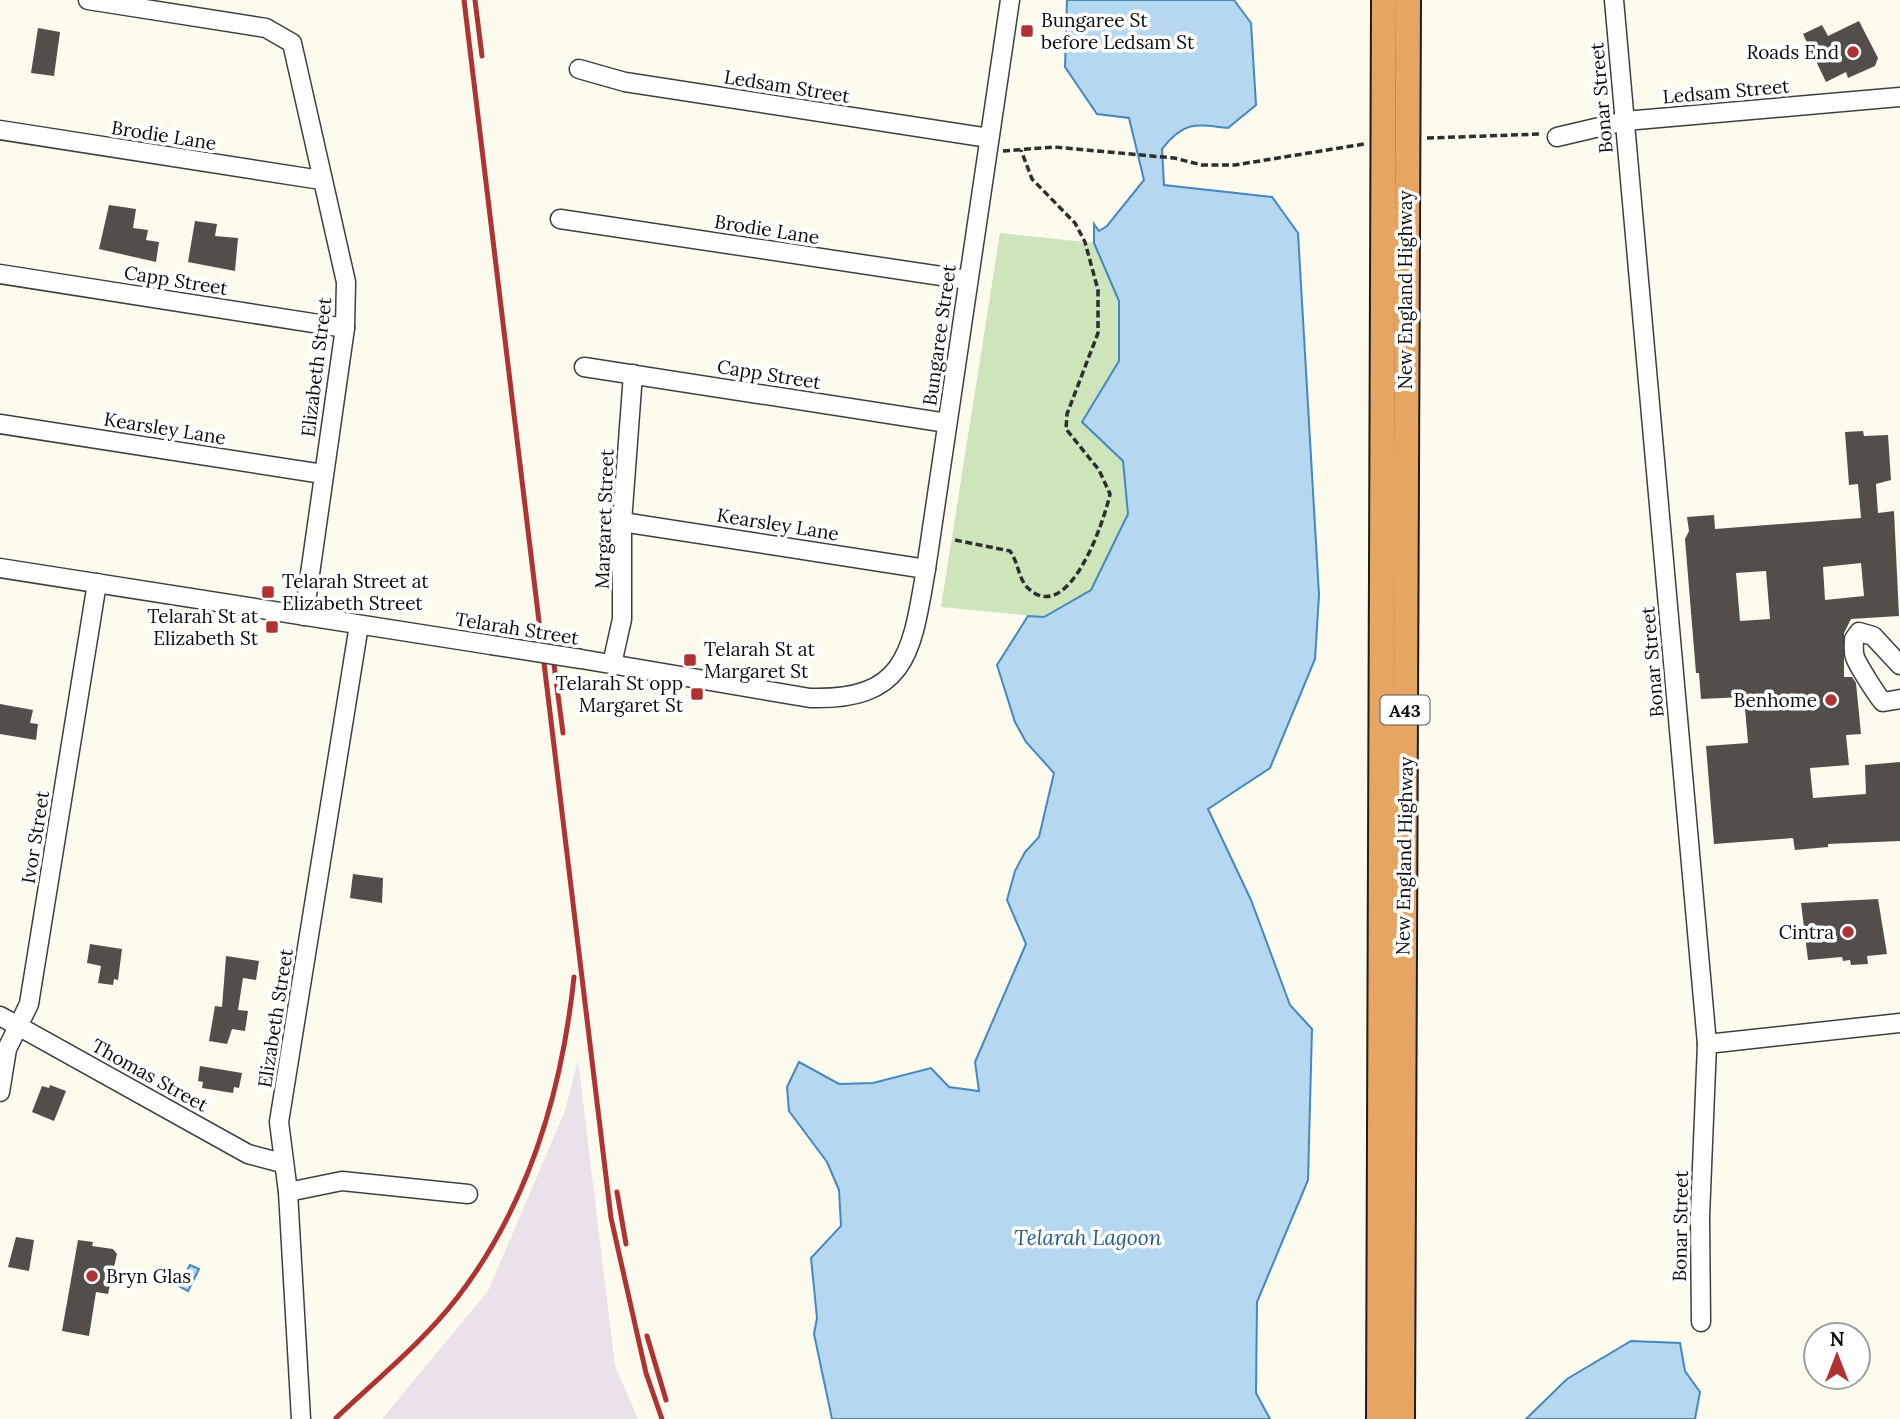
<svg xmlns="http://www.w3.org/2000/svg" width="1900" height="1419" font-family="Lora,serif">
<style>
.industrial{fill:#eae1ea}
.green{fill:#cee4ba}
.water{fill:#b6d7f0;stroke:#4488c0;stroke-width:2}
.building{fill:#544e4a;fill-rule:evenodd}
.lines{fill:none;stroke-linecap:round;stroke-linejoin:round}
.minor-casing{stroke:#3f3f3f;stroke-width:21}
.highway-casing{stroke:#1d1d1d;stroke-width:28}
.path{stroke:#2e2e2e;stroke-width:3.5;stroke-dasharray:7 3.5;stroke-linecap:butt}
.minor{stroke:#fff;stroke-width:18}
.highway{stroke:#e6a662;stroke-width:24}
.rail{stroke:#af3332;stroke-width:5}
.minor-bridge-casing{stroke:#3f3f3f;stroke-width:21;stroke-linecap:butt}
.minor-bridge{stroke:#fff;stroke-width:18}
.poi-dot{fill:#af3332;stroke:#fff;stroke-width:2.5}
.labels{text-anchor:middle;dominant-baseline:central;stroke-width:7;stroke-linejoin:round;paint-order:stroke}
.shield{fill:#fff;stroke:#555;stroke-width:2}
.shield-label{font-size:18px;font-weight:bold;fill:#0c0c0c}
.poi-label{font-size:19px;fill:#0c0c0c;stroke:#fff;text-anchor:end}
.street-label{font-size:19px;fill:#0c0c0c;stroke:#fff}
.water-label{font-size:21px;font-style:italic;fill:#225a92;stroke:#fff}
</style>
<rect width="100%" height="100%" fill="#fdfbed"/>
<polygon class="industrial" points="578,1060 615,1366 638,1419 382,1419 488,1291 565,1111"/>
<polygon class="green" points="1000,233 1094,243 1119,301 1119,361 1082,422 1123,461 1128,514 1091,590 1044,617 941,607"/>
<g class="water">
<path d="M 1067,0 L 1234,0 L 1251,23 L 1256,105 L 1228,128 C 1195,124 1184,121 1162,149 L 1164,185 L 1272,197 L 1298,233 L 1319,595 L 1315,659 L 1270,768 L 1208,809 L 1251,900 L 1290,1005 L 1312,1029 L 1308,1180 L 1257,1302 L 1256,1393 L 1270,1419 L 832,1419 L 814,1334 L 817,1318 L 811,1258 L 841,1226 L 839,1190 L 827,1162 L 789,1111 L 787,1087 L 799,1062 L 839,1084 L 873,1083 L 931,1068 L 949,1087 L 979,1091 L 975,1062 L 1026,944 L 1007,900 L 1015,871 L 1025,852 L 1039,837 L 1054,773 L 1026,742 L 1015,722 L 997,665 L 1028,616 L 1044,617 L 1091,590 L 1128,514 L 1123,461 L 1082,422 L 1119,361 L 1119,301 L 1094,243 L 1094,224 L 1099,231 L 1107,226 L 1144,180 L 1129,118 L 1097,114 L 1065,67 Z"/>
<polygon points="190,1265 199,1269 188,1291 179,1286"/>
<polygon points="1631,1341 1680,1343 1685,1371 1700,1392 1695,1419 1526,1419 1567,1379"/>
</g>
<g class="building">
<polygon points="1859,21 1878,58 1875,66 1848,78 1846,72 1826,82 1803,34 1822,25 1828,36"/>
<polygon points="38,28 60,32 54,76 31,73"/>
<polygon points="109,205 136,209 133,228 148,230 146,240 159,242 156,262 99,249"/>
<polygon points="195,221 217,224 215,236 238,238 235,271 188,262"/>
<path d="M 1863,431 L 1864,436 L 1888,435 L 1891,480 L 1876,484 L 1878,513 L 1894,511 L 1899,616 L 1851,619 L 1844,633 L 1844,677 L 1852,677 L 1856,683 L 1861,734 L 1846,735 L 1849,765 L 1810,768 L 1813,798 L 1866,794 L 1865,765 L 1900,762 L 1900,841 L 1828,844 L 1828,847 L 1795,850 L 1793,838 L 1714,844 L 1706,746 L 1748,743 L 1744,697 L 1701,699 L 1699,673 L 1696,673 L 1685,539 L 1689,531 L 1687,517 L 1714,515 L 1715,529 L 1861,518 L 1858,484 L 1849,485 L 1845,432 ZM 1861,563 L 1864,596 L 1825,600 L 1823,567 ZM 1766,571 L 1770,619 L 1740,621 L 1736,573 Z"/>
<polygon points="0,704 33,710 30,723 38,724 36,740 0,734"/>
<polygon points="353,874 383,878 382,903 350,898"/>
<polygon points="1878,899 1887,954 1867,956 1868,964 1851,965 1850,960 1843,961 1842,957 1808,960 1801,903"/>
<polygon points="90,944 122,949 118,980 114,979 113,985 98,983 101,966 87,963"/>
<polygon points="226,956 259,961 256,980 243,978 238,1010 248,1011 245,1031 232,1029 227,1044 209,1041 215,1006 222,1007"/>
<polygon points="200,1066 242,1073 239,1088 234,1087 233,1093 202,1088 203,1082 198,1081"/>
<polygon points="50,1085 66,1091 54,1121 32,1112 42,1086 49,1088"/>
<polygon points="16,1237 34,1240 29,1271 8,1267"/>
<polygon points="78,1240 93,1242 92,1246 113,1249 117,1254 108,1294 96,1292 89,1336 62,1331"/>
</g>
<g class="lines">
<defs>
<g id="minor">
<polyline points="88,0 266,28 292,43 346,282 345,328 304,616"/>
<polyline points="1614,0 1707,1044 1700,1216 1701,1322"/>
<polyline points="579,69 625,82 989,138"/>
<polyline points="0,130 321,180"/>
<polyline points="1557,137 1625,121 1900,97"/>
<polyline points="560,219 968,280"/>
<polyline points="0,274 345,328"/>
<polyline points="584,367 947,423"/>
<polyline points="0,424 323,474"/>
<polyline points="622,522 926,569"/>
<polyline points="0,568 491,645"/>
<path d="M 581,659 L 810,698 C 908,701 912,650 926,569 L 1010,0"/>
<polyline points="612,664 622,619 622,522 633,374"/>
<path d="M 1900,665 L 1873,636 L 1859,632 L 1854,639 C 1854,644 1853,652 1855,657 C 1857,664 1878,697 1883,702 L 1900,699"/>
<polyline points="0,1016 248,1154 282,1163"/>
<polyline points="1707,1044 1900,1023"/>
<polyline points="0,1092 7,1049 29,1004 97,583"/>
<polyline points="288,1192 342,1181 468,1194"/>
<polyline points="301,1419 288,1192 279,1122 359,625"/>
</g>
<g id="highway">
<polyline points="1379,1419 1384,0"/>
<polyline points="1402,1419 1408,0"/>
</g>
</defs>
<use href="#minor" class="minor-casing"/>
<use href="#highway" class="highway-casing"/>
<g class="path">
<polyline points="1427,138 1542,134"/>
<polyline points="1003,151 1054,147 1174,158 1202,165 1235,165 1364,144"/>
<path d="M 955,540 L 1010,551 C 1019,563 1018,580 1029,589 C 1069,625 1104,522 1110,494 L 1099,470 L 1066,429 L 1067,414 L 1098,333 L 1098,290 L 1085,242 L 1075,223 L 1032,179 L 1021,150"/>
</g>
<use href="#minor" class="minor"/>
<use href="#highway" class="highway"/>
<g class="rail">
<polyline points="464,0 611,1218 646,1373 662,1419"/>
<polyline points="475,0 482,56"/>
<polyline points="553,657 563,733"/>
<polyline points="617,1192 626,1244"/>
<polyline points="647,1336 666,1400"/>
<path d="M 336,1418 C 376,1380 423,1342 457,1298 C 528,1206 562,1091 574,977"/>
</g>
<defs>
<polyline id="minor-bridge" points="491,645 581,659"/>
</defs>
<use href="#minor-bridge" class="minor-bridge-casing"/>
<use href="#minor-bridge" class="minor-bridge"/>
</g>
<g class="poi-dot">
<rect x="1020" y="24" width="14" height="14" rx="3.5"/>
<circle cx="1853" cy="52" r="7"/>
<rect x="261" y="585" width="14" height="14" rx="3.5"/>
<rect x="265" y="620" width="14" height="14" rx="3.5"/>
<rect x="683" y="653" width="14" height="14" rx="3.5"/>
<rect x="690" y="687" width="14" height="14" rx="3.5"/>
<circle cx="1831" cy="700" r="7"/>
<circle cx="1848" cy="932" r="7"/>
<circle cx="92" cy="1276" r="7"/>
</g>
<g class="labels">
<rect class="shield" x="1380.5" y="695.5" width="49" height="29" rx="5"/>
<g class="shield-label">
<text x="1405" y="710">A43</text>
</g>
<g class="poi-label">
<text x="1041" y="20" text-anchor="start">Bungaree St<tspan x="1041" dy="22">before Ledsam St</tspan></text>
<text x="1839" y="52">Roads End</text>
<text x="282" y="581" text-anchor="start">Telarah Street at<tspan x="282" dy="22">Elizabeth Street</tspan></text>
<text x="258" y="616">Telarah St at<tspan x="258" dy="22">Elizabeth St</tspan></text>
<text x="704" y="649" text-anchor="start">Telarah St at<tspan x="704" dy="22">Margaret St</tspan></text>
<text x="683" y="683">Telarah St opp<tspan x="683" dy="22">Margaret St</tspan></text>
<text x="1817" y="700">Benhome</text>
<text x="1834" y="932">Cintra</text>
<text x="106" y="1276" text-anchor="start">Bryn Glas</text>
</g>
<g class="street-label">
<text transform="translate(787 86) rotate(9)">Ledsam Street</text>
<text transform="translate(1726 91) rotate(-5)">Ledsam Street</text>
<text transform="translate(1601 98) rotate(-95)">Bonar Street</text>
<text transform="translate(164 135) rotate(9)">Brodie Lane</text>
<text transform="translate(767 229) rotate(9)">Brodie Lane</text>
<text transform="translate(176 280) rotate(9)">Capp Street</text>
<text transform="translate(1405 290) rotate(-90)">New England Highway</text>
<text transform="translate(939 335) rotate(-82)">Bungaree Street</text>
<text transform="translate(316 367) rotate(-83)">Elizabeth Street</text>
<text transform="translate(769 374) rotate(9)">Capp Street</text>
<text transform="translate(165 428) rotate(9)">Kearsley Lane</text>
<text transform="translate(604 519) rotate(-88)">Margaret Street</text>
<text transform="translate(778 524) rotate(9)">Kearsley Lane</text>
<text transform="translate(517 628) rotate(9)">Telarah Street</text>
<text transform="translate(1652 662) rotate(-95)">Bonar Street</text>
<text transform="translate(35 837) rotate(-81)">Ivor Street</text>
<text transform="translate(1404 856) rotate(-89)">New England Highway</text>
<text transform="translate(275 1018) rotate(-81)">Elizabeth Street</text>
<text transform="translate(150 1075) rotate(29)">Thomas Street</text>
<text transform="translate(1680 1226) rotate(-89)">Bonar Street</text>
</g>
<g class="water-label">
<text x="1088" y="1237">Telarah Lagoon</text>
</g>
</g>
<g transform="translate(1837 1356)"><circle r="33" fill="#ffffff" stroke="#9e9e9e" stroke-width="2"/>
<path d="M0-5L12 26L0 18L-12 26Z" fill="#af3332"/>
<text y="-10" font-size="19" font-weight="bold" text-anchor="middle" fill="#0c0c0c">N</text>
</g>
</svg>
